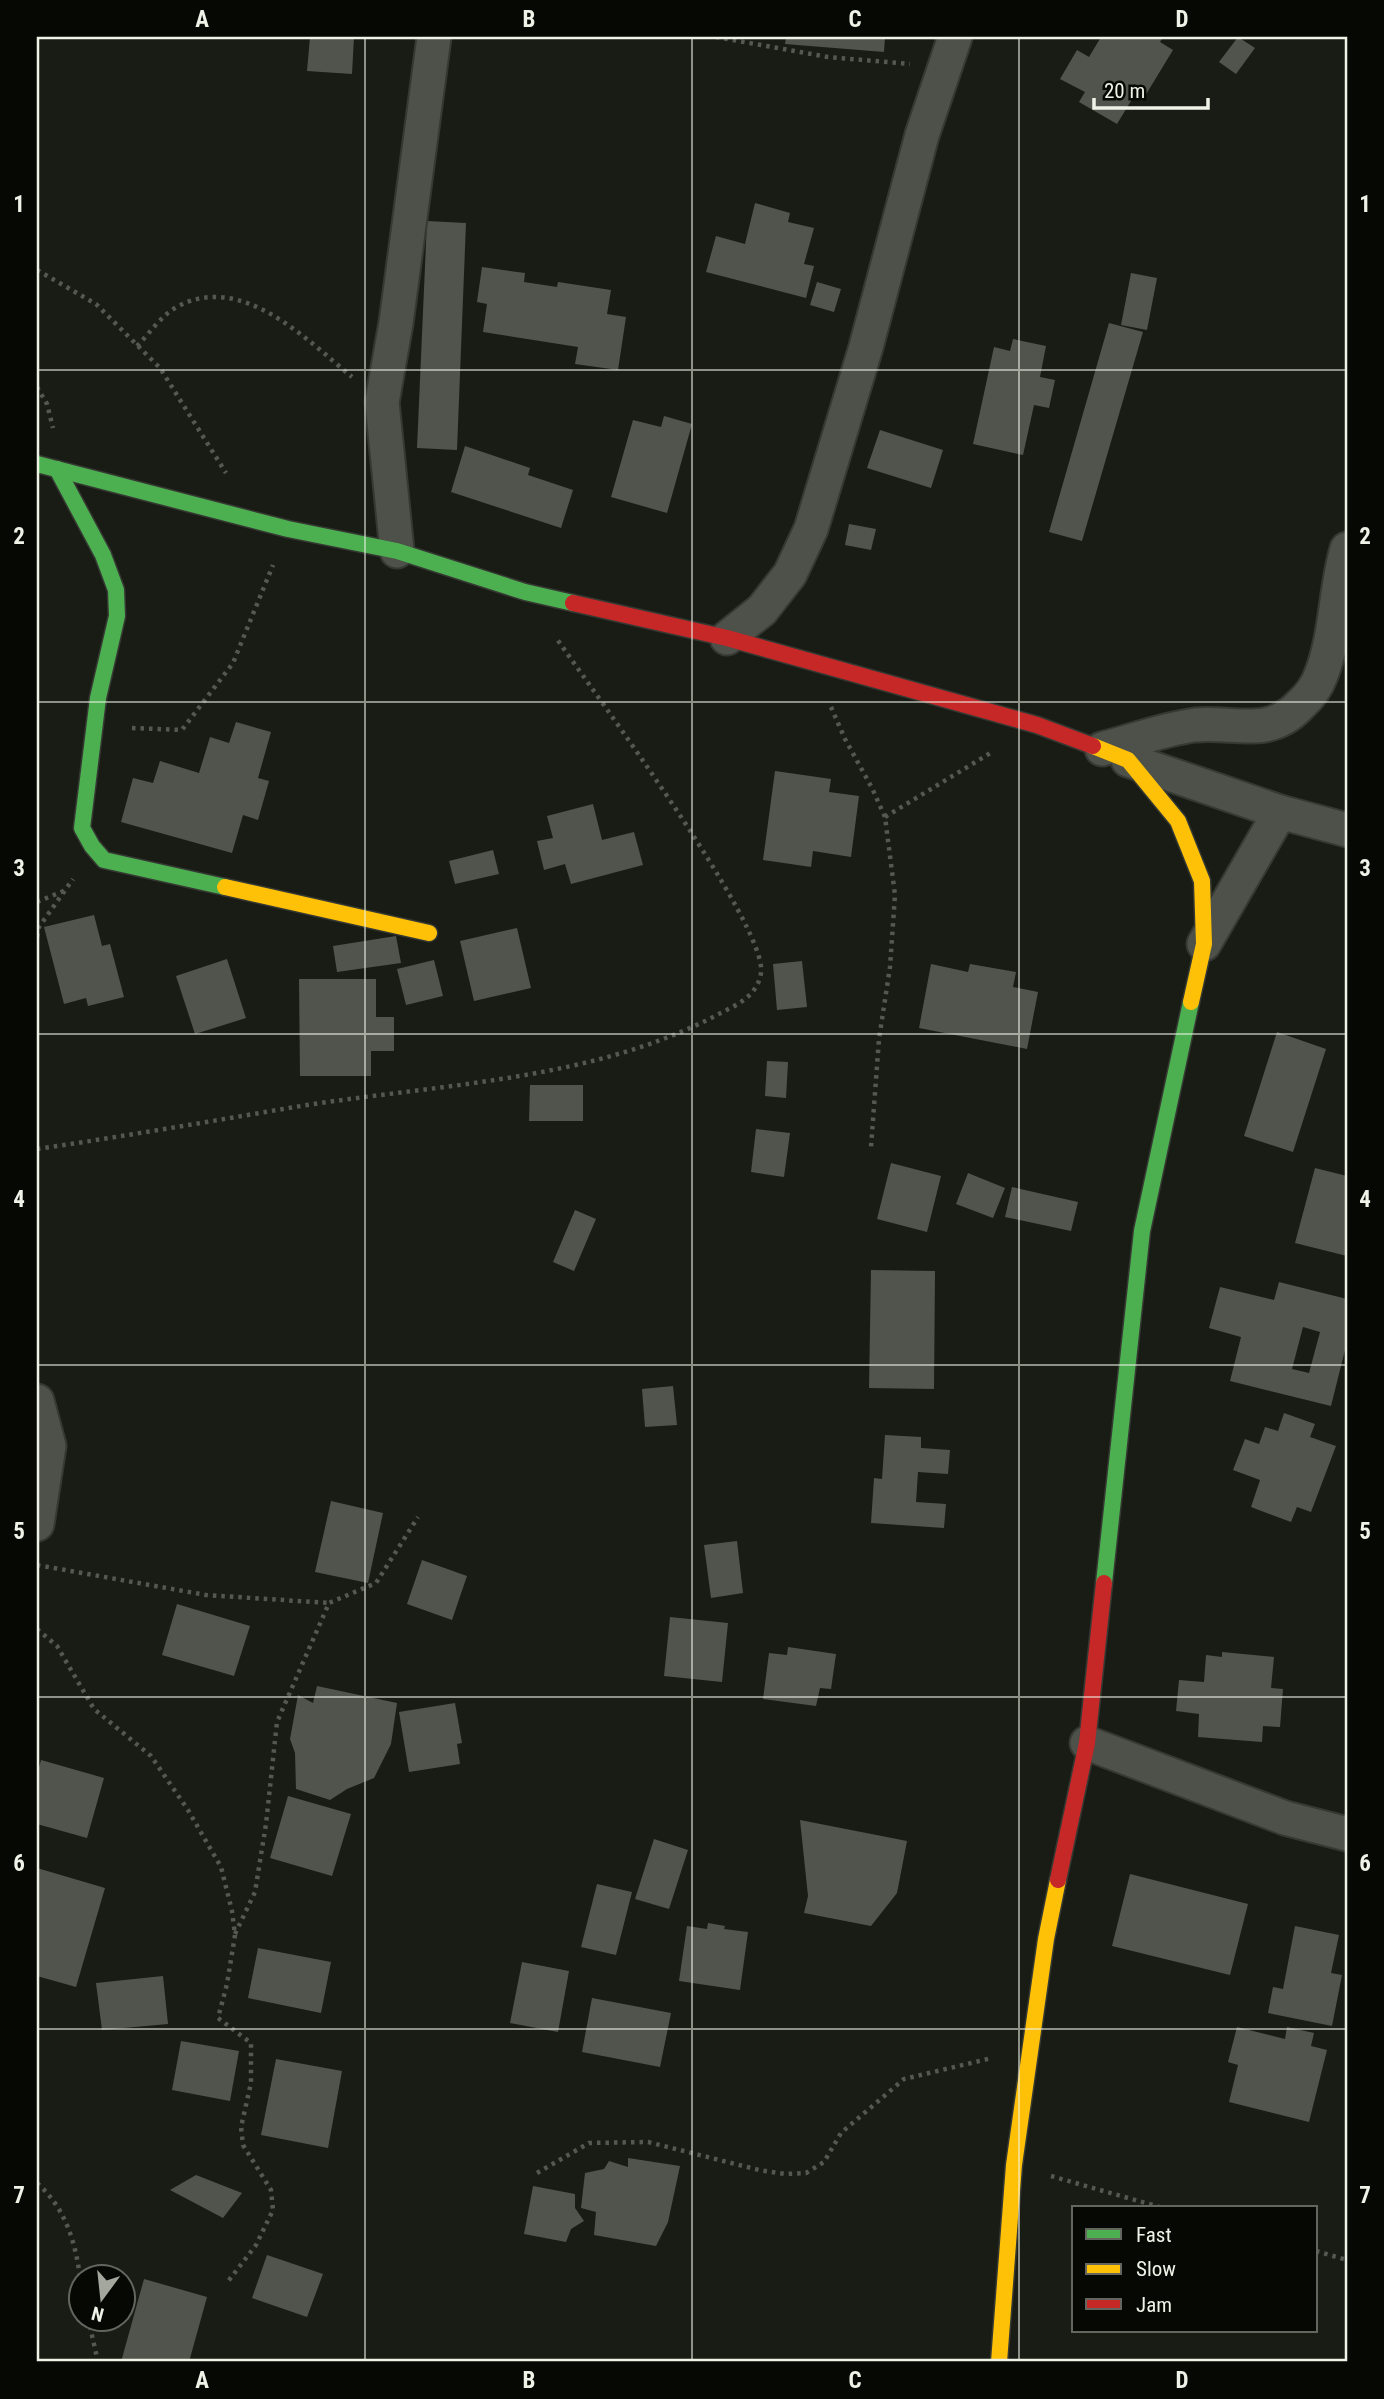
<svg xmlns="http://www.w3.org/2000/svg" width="1384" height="2399" font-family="'Roboto Condensed',sans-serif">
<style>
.building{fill:#51544c;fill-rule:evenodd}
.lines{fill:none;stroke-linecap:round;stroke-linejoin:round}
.street-casing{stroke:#363933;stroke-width:37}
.fast-casing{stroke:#363933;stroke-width:19}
.slow-casing{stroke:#363933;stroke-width:19}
.jam-casing{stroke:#363933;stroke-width:19}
.path{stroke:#555851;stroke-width:4.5;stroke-dasharray:3.5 5;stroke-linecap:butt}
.street{stroke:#4e504a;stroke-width:33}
.fast{stroke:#4caf50;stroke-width:16}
.slow{stroke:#ffc107;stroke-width:16}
.jam{stroke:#c62828;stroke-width:16}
.grid{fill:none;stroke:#eef2e7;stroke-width:2;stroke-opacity:0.55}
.neatline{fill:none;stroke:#eef2e7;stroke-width:2.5}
.grid-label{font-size:23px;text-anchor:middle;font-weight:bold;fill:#eef2e7}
</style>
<rect width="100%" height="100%" fill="#191c14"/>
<g class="building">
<polygon points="310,37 354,37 352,74 307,71"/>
<polygon points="786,37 885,37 884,52 785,44"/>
<polygon points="1101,37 1163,37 1160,42 1173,50 1142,101 1134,96 1117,124 1079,102 1085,92 1060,79 1077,50 1089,57"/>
<polygon points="1238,37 1255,48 1236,74 1219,62"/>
<polygon points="755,203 790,213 788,222 814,228 804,264 814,266 806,298 706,272 716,236 745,244"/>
<polygon points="427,221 466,223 457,450 417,448"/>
<polygon points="482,267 525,273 524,282 557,287 558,282 611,290 607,314 626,317 618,370 575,364 578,347 483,332 487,304 477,302"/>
<polygon points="1131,273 1157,278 1147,330 1121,325"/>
<polygon points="817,282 841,289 834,312 810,305"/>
<polygon points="1109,323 1143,332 1082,541 1049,532"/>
<polygon points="1013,339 1046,346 1040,377 1055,380 1049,408 1034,405 1023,455 973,444 994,347 1010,351"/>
<polygon points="664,416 692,424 667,513 611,497 633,420 661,427"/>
<polygon points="880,430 943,450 931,488 867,468"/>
<polygon points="465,446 530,468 528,475 573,490 561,528 451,492"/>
<polygon points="849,524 876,529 871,550 845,545"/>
<polygon points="236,722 271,732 258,778 269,781 258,820 243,815 232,853 121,822 133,778 153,783 160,761 199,773 210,737 229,743"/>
<polygon points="775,771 831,779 829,792 859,796 851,857 813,851 811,867 763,860"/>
<polygon points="593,804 602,840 634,832 643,865 571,884 565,864 544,870 537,841 553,838 547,816"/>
<polygon points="493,850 499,874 455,884 449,861"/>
<polygon points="94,915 102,946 110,944 124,997 88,1006 86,998 64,1004 44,927"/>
<polygon points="517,928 531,988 474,1001 460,941"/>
<polygon points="396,936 401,963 337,972 333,946"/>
<polygon points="227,959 246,1018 195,1034 176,976"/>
<polygon points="434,960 443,996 406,1005 397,969"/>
<polygon points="802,961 807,1007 777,1010 773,964"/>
<polygon points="931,964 968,972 970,964 1016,972 1013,987 1038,992 1027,1049 919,1028"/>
<polygon points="299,979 376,979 376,1017 394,1017 394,1051 371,1051 371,1076 300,1076"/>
<polygon points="1277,1032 1326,1049 1293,1152 1244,1136"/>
<polygon points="767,1061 788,1062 786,1098 765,1096"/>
<polygon points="530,1085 583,1085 583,1121 529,1121"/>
<polygon points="756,1129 790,1133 784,1177 751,1172"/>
<polygon points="891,1163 941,1176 927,1232 877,1219"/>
<polygon points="1315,1168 1347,1176 1347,1256 1295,1243"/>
<polygon points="968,1173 1005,1188 993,1218 956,1204"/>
<polygon points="1012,1187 1078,1202 1071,1231 1005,1217"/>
<polygon points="575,1210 596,1219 574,1271 553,1262"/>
<polygon points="871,1270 935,1271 934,1389 869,1388"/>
<path d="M 1279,1282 L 1347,1299 L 1347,1342 L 1331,1406 L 1230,1381 L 1241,1337 L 1209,1328 L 1220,1287 L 1274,1300 ZM 1303,1327 L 1320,1332 L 1309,1373 L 1292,1369 Z"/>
<polygon points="673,1386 677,1425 645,1427 642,1389"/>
<polygon points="1284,1413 1315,1424 1310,1437 1336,1446 1311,1512 1297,1507 1291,1522 1251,1507 1260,1480 1233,1470 1245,1439 1259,1444 1265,1427 1278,1431"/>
<polygon points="885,1435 921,1437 921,1448 950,1450 948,1474 918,1472 916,1502 946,1504 944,1528 871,1523 874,1478 882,1479"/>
<polygon points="331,1501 383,1513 368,1583 315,1572"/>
<polygon points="737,1541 743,1593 711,1598 704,1545"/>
<polygon points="422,1560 467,1576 452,1620 407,1604"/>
<polygon points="177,1604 250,1626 234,1676 162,1655"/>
<polygon points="670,1617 728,1623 722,1682 664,1676"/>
<polygon points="788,1647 836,1654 831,1689 820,1688 816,1706 763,1699 769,1653 787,1655"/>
<polygon points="1222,1652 1274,1657 1271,1688 1283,1689 1280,1727 1263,1726 1262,1742 1198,1737 1199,1714 1176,1711 1179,1680 1204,1682 1206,1655 1222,1657"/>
<polygon points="317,1686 397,1703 391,1744 374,1778 347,1789 330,1800 296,1789 295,1753 290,1739 298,1695 313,1703"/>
<polygon points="455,1703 462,1743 457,1744 460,1764 409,1772 399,1712"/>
<polygon points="41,1760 104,1778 87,1838 37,1824 37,1775"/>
<polygon points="288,1796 351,1814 332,1876 270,1858"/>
<polygon points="800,1820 907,1841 897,1893 871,1926 804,1913 808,1896"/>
<polygon points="654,1839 688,1850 669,1909 635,1899"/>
<polygon points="37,1868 105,1888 76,1987 37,1976"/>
<polygon points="1130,1874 1248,1904 1230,1975 1112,1946"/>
<polygon points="597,1884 632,1892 616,1955 581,1947"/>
<polygon points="708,1923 725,1926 724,1929 748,1932 740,1990 679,1981 687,1926 707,1929"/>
<polygon points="1295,1926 1339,1935 1331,1973 1342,1975 1332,2026 1268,2013 1273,1987 1283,1989"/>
<polygon points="258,1948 331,1962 321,2013 248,1998"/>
<polygon points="522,1962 569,1971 558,2032 510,2023"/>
<polygon points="163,1976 168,2024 102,2030 96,1983"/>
<polygon points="592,1998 671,2013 660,2067 582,2052"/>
<polygon points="1237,2027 1285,2039 1287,2027 1314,2033 1311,2046 1327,2050 1309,2122 1229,2102 1238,2065 1228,2062"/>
<polygon points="181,2041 239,2051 230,2101 172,2090"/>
<polygon points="276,2059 342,2071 328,2148 261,2135"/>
<polygon points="628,2158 680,2166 668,2222 656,2246 594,2235 596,2212 581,2208 585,2173 604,2169 609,2161 628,2167"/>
<polygon points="196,2175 242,2193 223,2218 170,2190"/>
<polygon points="533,2186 575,2194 575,2208 584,2221 571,2229 566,2242 524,2234"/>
<polygon points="267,2255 323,2274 307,2317 252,2298"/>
<polygon points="144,2279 207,2297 189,2362 121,2362"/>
</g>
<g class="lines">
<defs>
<g id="street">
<polyline points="397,551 382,402 396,323 434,37"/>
<polyline points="727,638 762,610 790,574 811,529 866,347 922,135 955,37"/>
<path d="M 1102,749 C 1132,741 1164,729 1195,725 C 1235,721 1268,739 1300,705 C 1309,697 1317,686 1321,675 C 1337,634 1335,590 1347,549"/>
<polyline points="1128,760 1280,812 1347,830"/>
<polyline points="1204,944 1280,812"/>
<polyline points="37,1401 49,1446 37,1524"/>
<polyline points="1087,1743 1285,1818 1347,1834"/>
</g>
<g id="fast">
<polyline points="37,464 288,529 397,551 525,592 573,603"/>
<polyline points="57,469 103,555 116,590 117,616 98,698 82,828 92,846 104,860 225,887"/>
<polyline points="1104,1583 1142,1231 1191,1002"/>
</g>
<g id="slow">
<polyline points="1093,746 1128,760 1178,821 1202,881 1204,944 1191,1002"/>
<polyline points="225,887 429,933"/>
<polyline points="999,2362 1014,2165 1046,1939 1058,1880"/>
</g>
<g id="jam">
<polyline points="573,603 727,638 1037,725 1093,746"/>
<polyline points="1058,1880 1087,1743 1104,1583"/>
</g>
</defs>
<use href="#street" class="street-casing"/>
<use href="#fast" class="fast-casing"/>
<use href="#slow" class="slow-casing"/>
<use href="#jam" class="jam-casing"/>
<g class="path">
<polyline points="716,37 828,57 910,64"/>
<polyline points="37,270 96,304 160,368 226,473"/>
<path d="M 137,346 C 149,334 161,316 175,308 C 240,270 306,339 352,377"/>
<polyline points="37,387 47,404 53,428"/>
<polyline points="831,707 845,739 872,788 885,817 895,895 890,967 879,1039 871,1147"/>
<polyline points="132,728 182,730 233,663 273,565"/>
<polyline points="885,817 992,752"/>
<polyline points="37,902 66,890"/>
<polyline points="37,937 39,927 73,879"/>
<path d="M 37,1149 C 119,1137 201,1123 283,1109 C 427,1084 585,1084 717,1015 C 736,1005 757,997 761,973 C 768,926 592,690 557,639"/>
<polyline points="37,1565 206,1595 329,1603"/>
<polyline points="37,1629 57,1646 94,1709 151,1756 188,1810 221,1867 232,1911 235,1935 227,1984 218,2018 251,2043 251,2083 241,2127 243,2145 271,2190 273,2210 256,2245 226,2284"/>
<polyline points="235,1934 255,1892 266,1824 277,1722 329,1603 376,1583 418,1517"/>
<polyline points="537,2173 589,2143 648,2142 759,2170 785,2174 806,2173 824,2162 841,2133 904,2079 992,2058"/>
<polyline points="1051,2176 1163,2208"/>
<path d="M 37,2183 C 65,2208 75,2240 80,2277"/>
<polyline points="1316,2251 1347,2260"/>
<polyline points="88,2318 98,2362"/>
</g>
<use href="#street" class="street"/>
<use href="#fast" class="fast"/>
<use href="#slow" class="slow"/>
<use href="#jam" class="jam"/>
</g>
<path class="grid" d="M 365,37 L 365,2362M 692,37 L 692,2362M 1019,37 L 1019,2362M 37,370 L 1347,370M 37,702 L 1347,702M 37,1034 L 1347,1034M 37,1365 L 1347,1365M 37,1697 L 1347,1697M 37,2029 L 1347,2029"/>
<rect width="1384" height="2399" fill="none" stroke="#060803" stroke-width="77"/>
<rect x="1072" y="2206" width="245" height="126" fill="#060803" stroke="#63665e" stroke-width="2"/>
<rect x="1086" y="2229" width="35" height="10" fill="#4caf50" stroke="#63665e" stroke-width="2"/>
<text x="1136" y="2242" font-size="21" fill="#eef2e7">Fast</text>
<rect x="1086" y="2264" width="35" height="10" fill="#ffc107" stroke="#63665e" stroke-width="2"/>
<text x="1136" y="2276" font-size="21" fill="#eef2e7">Slow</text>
<rect x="1086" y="2299" width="35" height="10" fill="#c62828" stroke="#63665e" stroke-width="2"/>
<text x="1136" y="2312" font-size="21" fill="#eef2e7">Jam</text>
<g transform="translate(102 2298) rotate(195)"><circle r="33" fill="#060803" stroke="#63665e" stroke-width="2"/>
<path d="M0-5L12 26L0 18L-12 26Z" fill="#a3a79d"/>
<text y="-10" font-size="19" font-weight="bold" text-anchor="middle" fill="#eef2e7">N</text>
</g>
<path d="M1094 98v10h114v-10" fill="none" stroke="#eef2e7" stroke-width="3.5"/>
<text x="1104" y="98" font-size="21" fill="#eef2e7" stroke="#060803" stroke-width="5" paint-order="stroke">20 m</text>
<rect x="38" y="38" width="1308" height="2322" class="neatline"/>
<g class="grid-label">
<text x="202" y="27">A</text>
<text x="529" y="27">B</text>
<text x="855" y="27">C</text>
<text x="1182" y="27">D</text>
<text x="19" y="212">1</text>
<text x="1365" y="212">1</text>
<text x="19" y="544">2</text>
<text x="1365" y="544">2</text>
<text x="19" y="876">3</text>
<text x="1365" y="876">3</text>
<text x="19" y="1207">4</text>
<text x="1365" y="1207">4</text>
<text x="19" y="1539">5</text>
<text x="1365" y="1539">5</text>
<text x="19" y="1871">6</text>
<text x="1365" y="1871">6</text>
<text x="19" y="2203">7</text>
<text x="1365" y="2203">7</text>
<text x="202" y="2388">A</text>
<text x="529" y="2388">B</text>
<text x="855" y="2388">C</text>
<text x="1182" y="2388">D</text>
</g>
</svg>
